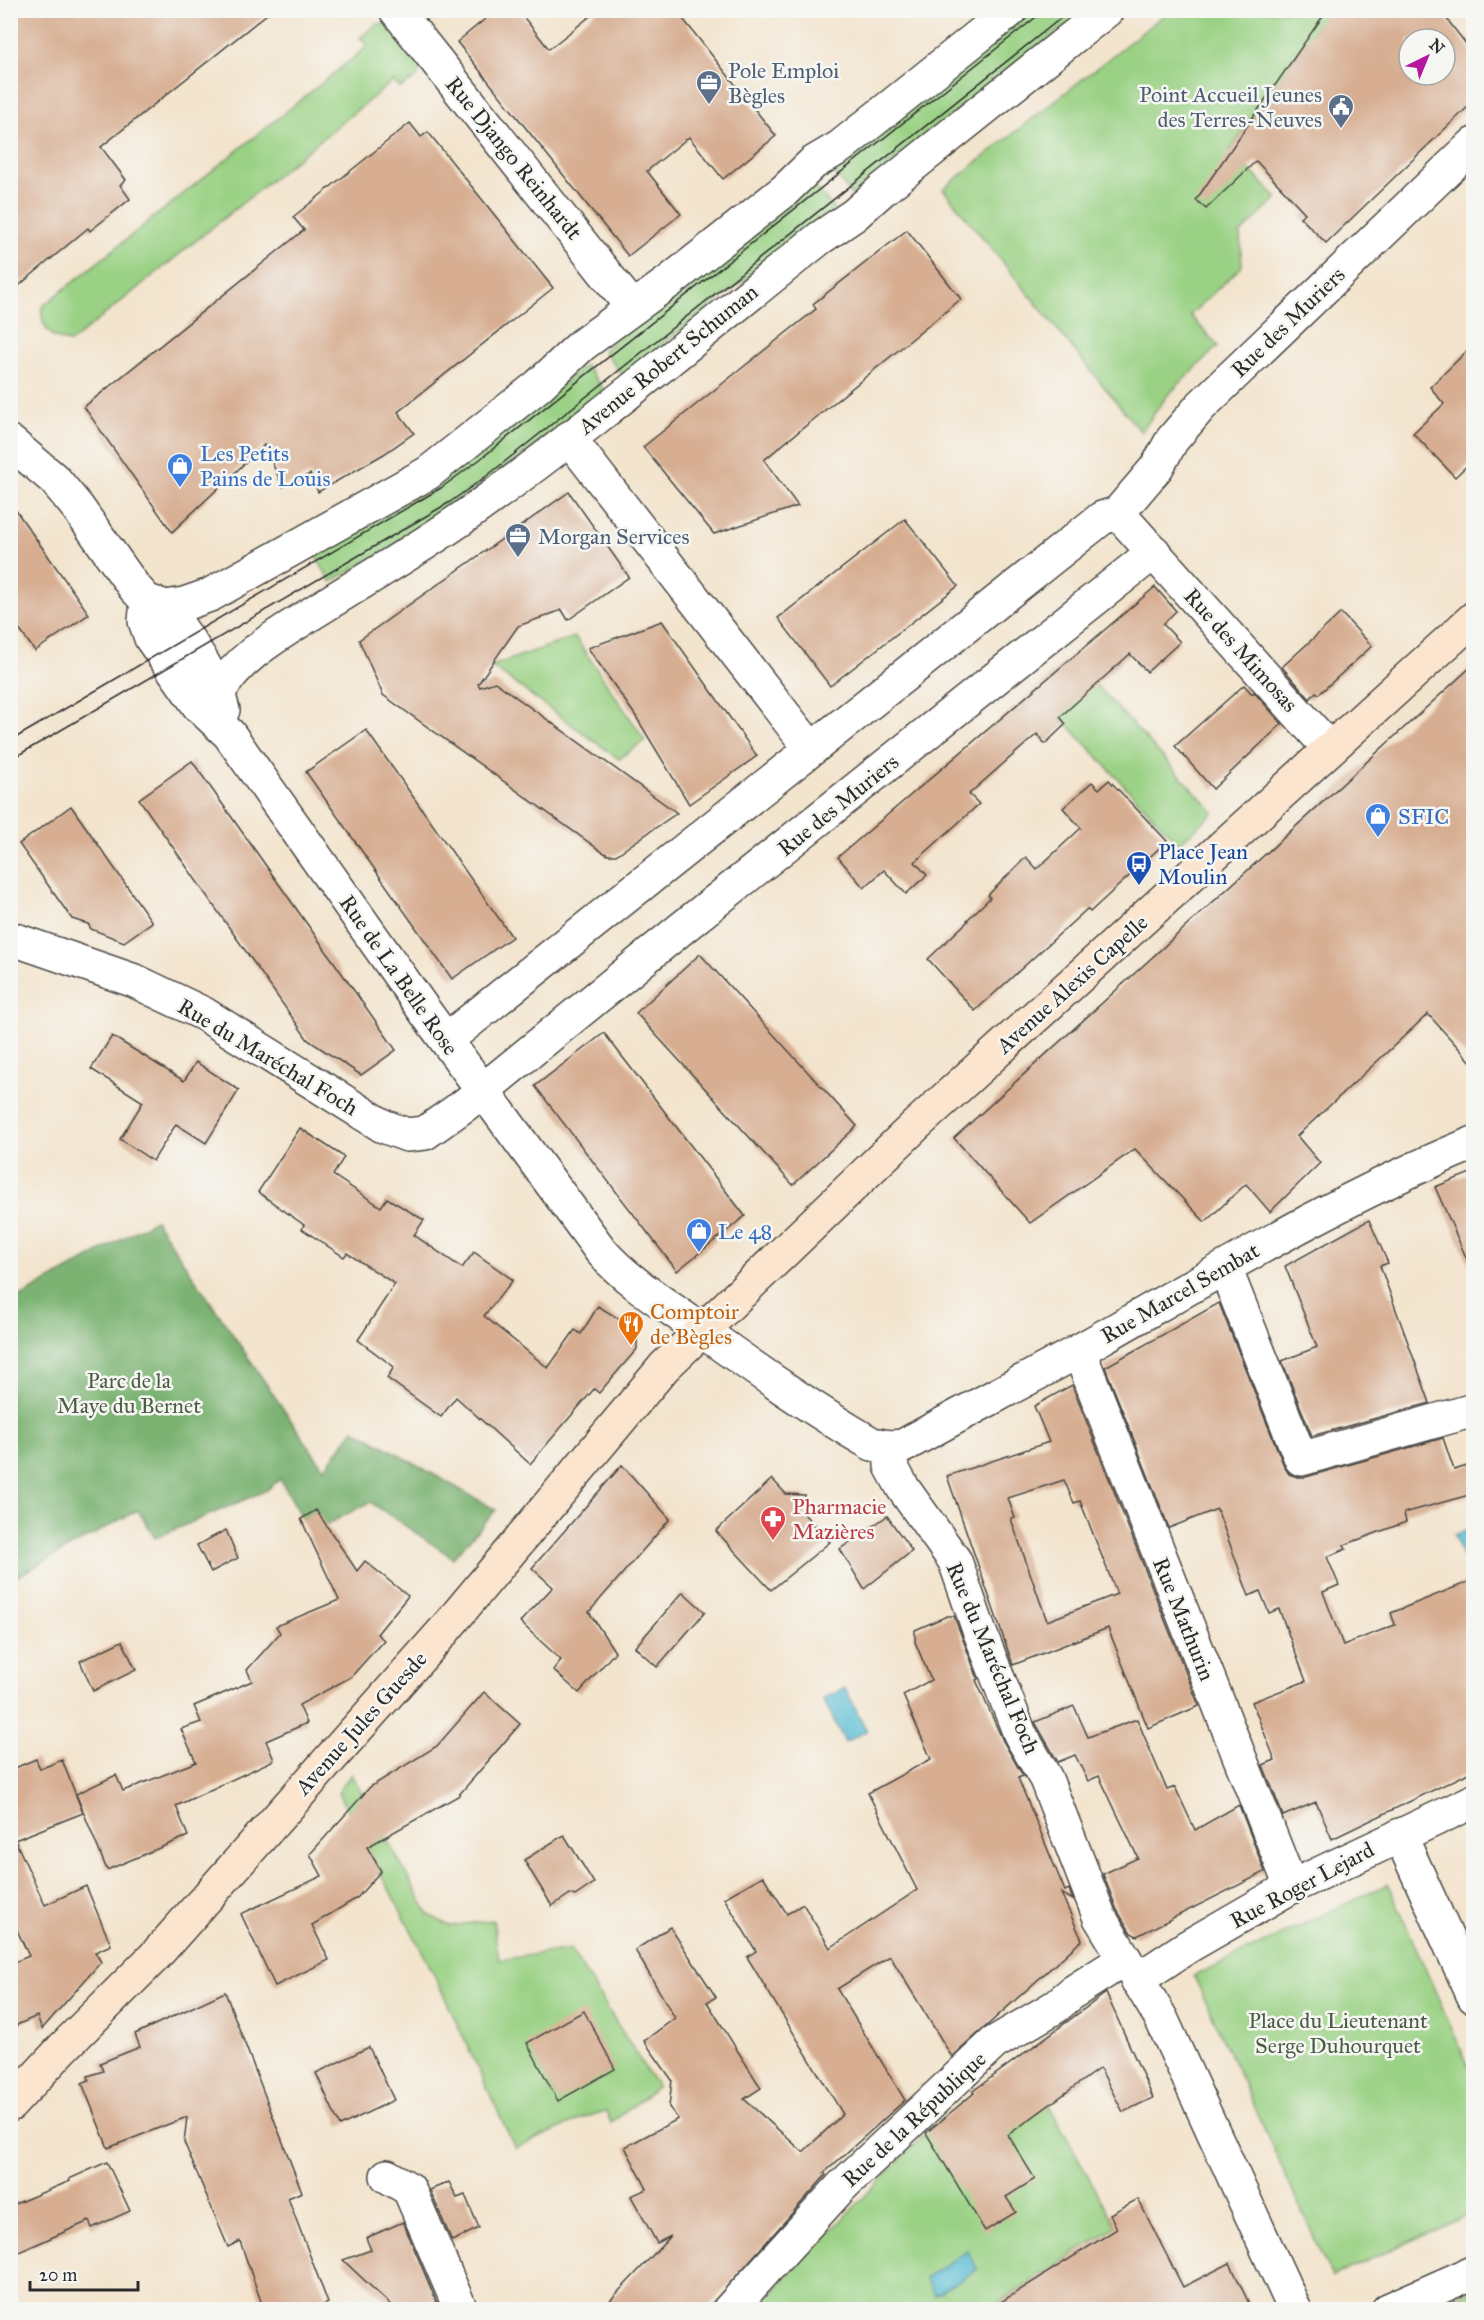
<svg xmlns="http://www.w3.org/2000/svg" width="1484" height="2320" font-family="'IM FELL Great Primer',serif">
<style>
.green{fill:#9ad184;stroke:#627e58;stroke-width:1.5}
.forest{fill:#7bb372;stroke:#536f4e;stroke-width:1.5}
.water{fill:#55bbd3;stroke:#40737f;stroke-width:1.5}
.building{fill:#d7ae92;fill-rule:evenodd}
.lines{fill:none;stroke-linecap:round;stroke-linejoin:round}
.street-casing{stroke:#494743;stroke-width:36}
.secondary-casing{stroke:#494743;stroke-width:36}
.street{stroke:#fff;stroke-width:33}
.secondary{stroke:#fce5cf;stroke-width:33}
.tram{stroke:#2b2b2b;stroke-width:1.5}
.labels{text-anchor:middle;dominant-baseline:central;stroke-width:5;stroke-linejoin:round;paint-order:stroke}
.service-label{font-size:22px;fill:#4e5e75;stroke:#f6f6f2;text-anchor:start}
.street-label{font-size:22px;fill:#2b2b2b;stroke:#f6f6f2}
.shop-label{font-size:22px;fill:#366cbe;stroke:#f6f6f2;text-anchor:start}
.transit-label{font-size:22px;fill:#164399;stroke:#f6f6f2;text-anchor:start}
.food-label{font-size:22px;fill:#c56008;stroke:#f6f6f2;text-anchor:start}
.park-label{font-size:22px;fill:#4c5d46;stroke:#f6f6f2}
.health-label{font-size:22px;fill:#be3a42;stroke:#f6f6f2;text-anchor:start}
</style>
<rect width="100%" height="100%" fill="#f6f6f2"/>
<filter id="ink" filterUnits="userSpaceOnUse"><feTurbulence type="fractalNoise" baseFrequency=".0167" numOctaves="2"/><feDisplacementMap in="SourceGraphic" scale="12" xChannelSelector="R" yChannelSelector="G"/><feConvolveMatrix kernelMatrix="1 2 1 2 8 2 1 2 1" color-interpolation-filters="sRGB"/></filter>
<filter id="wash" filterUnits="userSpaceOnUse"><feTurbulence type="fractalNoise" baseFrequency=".008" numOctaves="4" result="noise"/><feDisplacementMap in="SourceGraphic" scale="24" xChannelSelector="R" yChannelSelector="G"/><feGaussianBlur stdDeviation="1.35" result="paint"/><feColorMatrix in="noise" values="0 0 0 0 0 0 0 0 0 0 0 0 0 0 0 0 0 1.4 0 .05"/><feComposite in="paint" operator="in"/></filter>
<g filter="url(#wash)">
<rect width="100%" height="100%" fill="#f3e4cd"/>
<g class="green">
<polygon points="1032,11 1084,11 851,195 832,170"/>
<polygon points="1169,11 1327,11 1230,150 1277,198 1240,234 1242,266 1190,315 1218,346 1167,396 1141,432 943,189"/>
<path d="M 385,23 L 421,67 L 417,77 L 400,88 L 393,81 L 71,342 C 51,340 40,327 42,307 L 368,46 L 360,38 L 375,25 Z"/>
<polygon points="813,184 834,209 623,376 603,350"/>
<polygon points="585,365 605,391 523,455 397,544 331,582 315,555 545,398"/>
<polygon points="575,637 645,740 619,759 491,666"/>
<polygon points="1071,658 1214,812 1179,844 1035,690"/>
<polygon points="351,1774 429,1915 450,1926 493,1920 499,1960 570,1949 657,2087 611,2123 606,2111 586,2117 515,2148 433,1972 338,1793"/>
<polygon points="1388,1884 1473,2077 1473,2213 1332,2277 1194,1976"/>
<polygon points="1025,2053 1049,2105 1116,2227 988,2309 774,2309 766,2298 923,2136"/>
<polygon points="1473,2289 1473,2309 1429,2309"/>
</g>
<polygon class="forest" points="155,1220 324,1469 354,1429 496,1510 453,1558 370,1502 311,1533 280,1479 267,1490 155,1538 138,1510 14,1578 10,1571 10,1303"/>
<g class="water">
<polygon points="1473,1527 1473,1574 1470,1575 1454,1535"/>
<polygon points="845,1688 867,1731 845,1742 823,1699"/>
<polygon points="967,2251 978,2269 935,2295 925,2278"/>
</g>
<g id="blocks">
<g class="building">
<polygon points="10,10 272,10 101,147 126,180 120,185 130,199 90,231 88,228 10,293"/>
<polygon points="496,10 518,10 549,49 598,10 676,10 776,136 723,179 689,137 647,171 681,214 628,256 457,42"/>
<path d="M 1327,10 L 1440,10 L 1473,53 L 1473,102 L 1326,243 L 1300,217 L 1305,213 L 1256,161 L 1206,209 L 1196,200 ZM 1409,39 L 1445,39 L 1445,75 L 1409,75 Z"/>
<polygon points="410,123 421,137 428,132 553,288 398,412 414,433 384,454 318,492 310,474 283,487 264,445 172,532 84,407 304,230 293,217"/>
<polygon points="907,230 961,299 764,460 798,506 714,534 643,447 816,309 813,304"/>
<polygon points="1473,345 1473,460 1455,477 1413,433 1444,404 1430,387"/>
<polygon points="569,492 629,577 568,620 562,610 518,626 478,684 480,687 495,682 677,813 616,855 608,855 601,851 383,695 359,640"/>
<polygon points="10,502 89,614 35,651 10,617"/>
<polygon points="905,519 958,586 830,686 778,618"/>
<polygon points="1155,587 1176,611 1163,624 1180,642 1147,672 1130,654 1060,717 1066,724 1045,744 1037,734 969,794 979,804 915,862 927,875 906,894 884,870 864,888 838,857"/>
<polygon points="1341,613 1372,646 1319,694 1316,692 1310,699 1282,667"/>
<polygon points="662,621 757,756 689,804 635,715 588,648"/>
<polygon points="1473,665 1473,1064 1428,1014 1297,1136 1320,1163 1270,1212 1246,1184 1205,1222 1135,1149 1030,1223 954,1138"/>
<polygon points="1244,685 1252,694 1254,692 1282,724 1213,789 1175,746"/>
<polygon points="366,730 512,937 452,979 306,772"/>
<polygon points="192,761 396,1050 361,1075 308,1040 139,799"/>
<polygon points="1109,780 1167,841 1090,912 1087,909 975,1011 928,959 968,921 967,920 990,898 988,895 1026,857 1037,869 1081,828 1063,808 1092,782 1099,789"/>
<polygon points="71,806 152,922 124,942 91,929 88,924 72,919 19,844"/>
<polygon points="700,954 857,1126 793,1185 636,1013"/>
<polygon points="604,1033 745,1216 677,1271 535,1086"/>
<polygon points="112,1036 184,1081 196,1062 239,1090 206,1143 176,1124 153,1161 120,1139 143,1102 91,1069"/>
<polygon points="300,1128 344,1157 333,1175 381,1207 387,1198 424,1220 414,1235 462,1268 474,1252 513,1280 484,1316 548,1368 575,1330 581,1334 598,1306 637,1330 637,1349 599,1393 594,1389 530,1464 456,1397 441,1417 387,1378 394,1367 358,1340 395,1284 347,1253 344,1257 302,1229 304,1225 258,1192"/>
<polygon points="1473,1172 1473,1273 1435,1187"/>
<polygon points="1369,1220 1388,1263 1380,1266 1430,1403 1312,1436 1282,1361 1317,1347 1285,1266"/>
<polygon points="1219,1303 1284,1466 1289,1474 1298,1477 1306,1477 1443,1438 1454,1470 1473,1464 1473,1494 1404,1513 1406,1522 1344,1545 1346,1549 1327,1557 1339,1585 1323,1592 1343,1645 1395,1625 1391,1613 1473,1580 1473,1771 1332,1839 1316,1802 1283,1816 1263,1765 1275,1760 1252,1702 1306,1681 1279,1609 1269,1613 1260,1591 1249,1596 1217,1509 1169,1528 1105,1367"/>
<path d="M 1072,1385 L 1199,1706 L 1148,1728 L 1108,1628 L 1013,1665 L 947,1476 L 1049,1442 L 1034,1406 ZM 1064,1480 L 1074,1503 L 1080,1501 L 1117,1594 L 1047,1621 L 1011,1519 L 1015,1518 L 1008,1498 Z"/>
<polygon points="622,1465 670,1519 589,1612 615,1652 579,1693 553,1670 561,1660 520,1622 553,1587 532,1568"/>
<polygon points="772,1479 786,1494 805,1495 804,1514 830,1542 771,1590 716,1531"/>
<polygon points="316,1510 357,1571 365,1561 408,1596 377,1634 384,1640 351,1677 299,1705 307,1723 266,1741 274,1760 176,1806 188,1836 107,1870 76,1794 116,1775 123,1791 196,1762 181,1729 201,1722 194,1706 252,1681 247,1670 280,1633 276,1626 339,1600 301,1519"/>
<polygon points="887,1516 912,1551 864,1589 840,1549"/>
<polygon points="226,1530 238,1558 211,1572 197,1545"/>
<polygon points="683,1592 705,1612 657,1667 635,1647"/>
<polygon points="947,1616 954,1616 978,1679 976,1680 1003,1741 1023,1776 1018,1778 1065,1891 1069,1889 1073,1900 1061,1893 1082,1940 952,2057 890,1956 837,1989 905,2100 824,2173 826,2175 706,2310 601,2310 671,2236 657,2243 631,2196 647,2189 625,2147 678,2119 669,2107 672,2080 644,2041 675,2018 635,1950 670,1927 716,1997 707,2002 761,2088 744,2099 803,2152 843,2114 747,1957 756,1951 724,1898 763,1876 787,1914 803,1904 830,1948 917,1890 868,1793 931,1759 903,1695 931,1680 915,1642 915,1630"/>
<polygon points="122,1641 136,1670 93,1691 80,1661"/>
<polygon points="484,1692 520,1724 458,1796 367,1847 381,1871 357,1898 312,1925 329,1960 275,1986 241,1914 322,1876 310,1854 370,1787 437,1746"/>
<polygon points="1074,1706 1088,1737 1137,1719 1167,1790 1175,1787 1195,1830 1239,1805 1265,1872 1137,1936 1131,1933 1117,1910 1103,1874 1138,1858 1099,1776 1088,1781 1075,1755 1058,1762 1035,1722"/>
<polygon points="36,1759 40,1769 62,1760 83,1813 15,1840 45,1905 86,1886 111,1945 95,1952 101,1962 42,2029 37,2016 10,2028 10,1964 29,1956 10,1915 10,1770"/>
<polygon points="564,1835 594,1883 575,1896 570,1894 552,1906 524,1860"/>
<polygon points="225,1992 302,2192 288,2198 328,2303 312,2310 264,2310 240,2241 228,2247 184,2142 187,2117 108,2148 82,2083 89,2080 88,2076 103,2071 100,2063 140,2047 135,2034"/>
<polygon points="1106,1993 1153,2098 1123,2112 1100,2068 1008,2135 1035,2179 1006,2197 1016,2212 985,2231 926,2133 974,2093 973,2091"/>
<polygon points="584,2011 615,2069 558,2101 527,2043"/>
<polygon points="369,2047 394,2100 340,2126 316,2073"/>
<polygon points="107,2162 130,2211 92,2228 89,2221 10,2256 10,2206 70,2181 69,2179"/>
<polygon points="449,2182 457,2198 465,2195 479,2228 452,2241 430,2190"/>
<polygon points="1138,2199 1183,2287 1230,2263 1252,2310 988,2310 1117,2229 1110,2214"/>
<polygon points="403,2222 440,2310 396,2310 343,2260 371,2250 366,2238"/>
</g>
</g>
</g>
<g filter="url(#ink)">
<use href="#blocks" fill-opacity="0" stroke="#494743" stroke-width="1.5"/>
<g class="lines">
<defs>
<g id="street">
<polyline points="396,10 632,307"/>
<polyline points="569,438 811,749"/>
<path d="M 10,442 L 55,480 L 78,508 L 134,587 L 147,601 L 166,607 C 187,640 214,672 223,710"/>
<path d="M 147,601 L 145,621 L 151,638 L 199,706 L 229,734 L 426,1013 L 601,1251 C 627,1281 662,1302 694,1325 C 752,1367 810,1408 872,1444 L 890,1447 L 903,1446 C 969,1409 1037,1375 1103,1337 C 1224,1268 1344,1196 1474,1143"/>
<polyline points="166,607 184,604 210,595 428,473 538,386 582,345 670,281 784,191 813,163 840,147 1011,10"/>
<path d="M 219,692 C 239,656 280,634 314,612 C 364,580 416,551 464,517 C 587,430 702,332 820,238 L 854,215 L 882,190 L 1107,10"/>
<polyline points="1329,748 1118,513 1157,467 1172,440 1201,406 1474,144"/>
<polyline points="10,938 135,981 204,1014 383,1126 407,1135 425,1133 466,1104 682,928 1154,552"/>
<polyline points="446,1040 1102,518 1118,513"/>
<polyline points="1225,1268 1301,1459 1474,1410"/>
<polyline points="1079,1351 1291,1887"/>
<polyline points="890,1447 891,1466 903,1488 955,1561 979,1630 1020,1734 1046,1779 1100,1918 1161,2018 1295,2310"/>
<polyline points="1400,1835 1474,1997"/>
<polyline points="1137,1980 1187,1947 1291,1887 1474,1801"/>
<polyline points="387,2176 409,2189 461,2310"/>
<polyline points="729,2310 842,2186 994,2043 1055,2007 1073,1992 1125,1959"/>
<polyline points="1388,2310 1474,2272"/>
</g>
<polyline id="secondary" points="10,2105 63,2048 154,1957 442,1633 664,1367 915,1126 1474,618"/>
</defs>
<use href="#street" class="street-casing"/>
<use href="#secondary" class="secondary-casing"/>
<use href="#street" class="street"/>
<use href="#secondary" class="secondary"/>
<g class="tram">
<polyline points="10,741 441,488 479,460 1045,10"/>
<polyline points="10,760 450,502 488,475 1071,10"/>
</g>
</g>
</g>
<defs>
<symbol id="office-pin" viewBox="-11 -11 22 30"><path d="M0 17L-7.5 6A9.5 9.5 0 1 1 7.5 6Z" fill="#5c6f8a" stroke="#f6f6f2"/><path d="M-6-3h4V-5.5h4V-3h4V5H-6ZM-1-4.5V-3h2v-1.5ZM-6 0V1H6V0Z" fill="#fff"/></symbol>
<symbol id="civic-pin" viewBox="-11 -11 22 30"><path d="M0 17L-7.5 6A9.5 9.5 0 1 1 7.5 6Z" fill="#5c6f8a" stroke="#f6f6f2"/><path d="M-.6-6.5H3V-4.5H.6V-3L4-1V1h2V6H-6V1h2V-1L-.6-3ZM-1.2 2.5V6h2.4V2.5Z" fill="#fff"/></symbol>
<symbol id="shop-pin" viewBox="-11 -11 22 30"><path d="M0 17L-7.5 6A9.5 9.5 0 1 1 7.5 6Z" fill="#3f7fe0" stroke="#f6f6f2"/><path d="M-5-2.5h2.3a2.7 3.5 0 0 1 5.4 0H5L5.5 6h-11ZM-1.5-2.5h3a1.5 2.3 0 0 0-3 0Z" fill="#fff"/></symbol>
<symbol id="bus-pin" viewBox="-11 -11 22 30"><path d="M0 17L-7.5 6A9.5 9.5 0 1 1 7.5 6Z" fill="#1a4fb4" stroke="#f6f6f2"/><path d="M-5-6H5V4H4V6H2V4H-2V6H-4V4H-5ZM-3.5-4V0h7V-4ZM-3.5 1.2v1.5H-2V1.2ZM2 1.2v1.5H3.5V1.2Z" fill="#fff"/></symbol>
<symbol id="restaurant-pin" viewBox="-11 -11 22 30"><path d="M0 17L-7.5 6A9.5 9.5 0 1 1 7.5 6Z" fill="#e8710a" stroke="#f6f6f2"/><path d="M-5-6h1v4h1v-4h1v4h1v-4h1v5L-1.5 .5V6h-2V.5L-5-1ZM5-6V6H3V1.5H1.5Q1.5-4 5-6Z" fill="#fff"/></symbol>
<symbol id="pharmacy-pin" viewBox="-11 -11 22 30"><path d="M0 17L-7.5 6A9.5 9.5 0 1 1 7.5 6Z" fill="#e0444e" stroke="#f6f6f2"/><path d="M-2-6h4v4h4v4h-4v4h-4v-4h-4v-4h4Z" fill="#fff"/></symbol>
</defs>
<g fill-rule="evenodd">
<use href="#office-pin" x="694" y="68" width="30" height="40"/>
<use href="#civic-pin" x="1326" y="92" width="30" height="40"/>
<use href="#shop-pin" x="165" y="451" width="30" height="40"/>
<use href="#office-pin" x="503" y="521" width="30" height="40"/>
<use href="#shop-pin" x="1363" y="801" width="30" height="40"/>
<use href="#bus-pin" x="1124" y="849" width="30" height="40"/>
<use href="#shop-pin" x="684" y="1216" width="30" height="40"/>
<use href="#restaurant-pin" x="616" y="1309" width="30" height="40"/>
<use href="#pharmacy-pin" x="758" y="1504" width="30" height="40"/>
</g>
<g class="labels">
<g class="service-label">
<text x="728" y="70">Pole Emploi<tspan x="728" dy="25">Bègles</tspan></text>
<text x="1322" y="94" text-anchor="end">Point Accueil Jeunes<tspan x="1322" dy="25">des Terres-Neuves</tspan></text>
<text x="538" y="536">Morgan Services</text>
</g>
<g class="street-label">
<text transform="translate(514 158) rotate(51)">Rue Django Reinhardt</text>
<text transform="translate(1288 322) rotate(-44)">Rue des Muriers</text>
<text transform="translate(668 359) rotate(-39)">Avenue Robert Schuman</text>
<text transform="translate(1241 650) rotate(48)">Rue des Mimosas</text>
<text transform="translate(838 805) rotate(-39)">Rue des Muriers</text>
<text transform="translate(399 975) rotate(55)">Rue de La Belle Rose</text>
<text transform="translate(1072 984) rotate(-42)">Avenue Alexis Capelle</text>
<text transform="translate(268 1057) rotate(31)">Rue du Maréchal Foch</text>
<text transform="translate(1180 1293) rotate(-30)">Rue Marcel Sembat</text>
<text transform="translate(1184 1619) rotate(68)">Rue Mathurin</text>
<text transform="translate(993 1658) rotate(67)">Rue du Maréchal Foch</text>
<text transform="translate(361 1723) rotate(-48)">Avenue Jules Guesde</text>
<text transform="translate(1302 1885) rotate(-28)">Rue Roger Lejard</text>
<text transform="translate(914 2119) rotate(-43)">Rue de la République</text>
</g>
<g class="shop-label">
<text x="200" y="453">Les Petits<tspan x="200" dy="25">Pains de Louis</tspan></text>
<text x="1398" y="816">SFIC</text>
<text x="718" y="1231">Le 48</text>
</g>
<g class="transit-label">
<text x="1158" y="851">Place Jean<tspan x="1158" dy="25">Moulin</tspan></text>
</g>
<g class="food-label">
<text x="650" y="1311">Comptoir<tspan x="650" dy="25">de Bègles</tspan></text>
</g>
<g class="park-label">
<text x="129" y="1380">Parc de la<tspan x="129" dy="25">Maye du Bernet</tspan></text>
<text x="1338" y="2020">Place du Lieutenant<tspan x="1338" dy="25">Serge Duhourquet</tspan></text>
</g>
<g class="health-label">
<text x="792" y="1506">Pharmacie<tspan x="792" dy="25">Mazières</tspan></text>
</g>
</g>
<rect width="1484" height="2320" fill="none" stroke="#f6f6f2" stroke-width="36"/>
<g transform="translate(1427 57) rotate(43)"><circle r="28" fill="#f6f6f2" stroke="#a5a5a2" stroke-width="1.5"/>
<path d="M0-4.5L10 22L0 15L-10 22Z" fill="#b5179e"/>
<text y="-9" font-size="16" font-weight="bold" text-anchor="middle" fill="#2b2b2b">N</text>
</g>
<path d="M30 2281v9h108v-9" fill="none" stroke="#2b2b2b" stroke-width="3"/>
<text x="39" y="2281" font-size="18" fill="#2b2b2b" stroke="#f6f6f2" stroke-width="4.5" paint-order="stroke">20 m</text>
</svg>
